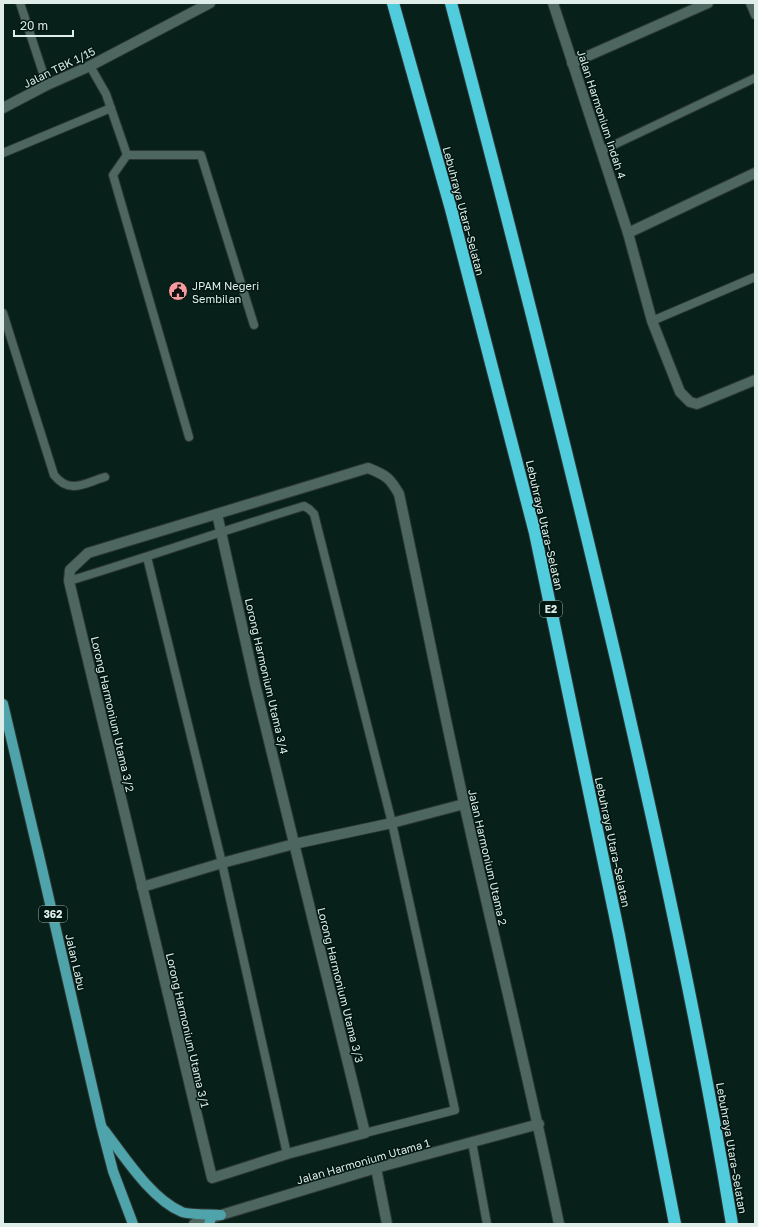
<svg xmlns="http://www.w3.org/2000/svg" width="758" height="1227" font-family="'Golos Text',sans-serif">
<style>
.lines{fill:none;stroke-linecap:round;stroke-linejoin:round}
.lane-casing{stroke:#2d3733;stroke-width:10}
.street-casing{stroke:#2d3733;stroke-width:12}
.primary-casing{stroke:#2d3733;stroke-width:12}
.highway-casing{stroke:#2d3733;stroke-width:14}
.lane{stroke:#4d665f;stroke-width:8}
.street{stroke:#4d665f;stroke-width:10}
.primary{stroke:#4fa3aa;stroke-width:10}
.highway{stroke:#50ccdc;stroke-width:12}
.labels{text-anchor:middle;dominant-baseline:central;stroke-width:3;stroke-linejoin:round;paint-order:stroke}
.shield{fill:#011711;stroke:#9cada8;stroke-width:1}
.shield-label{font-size:10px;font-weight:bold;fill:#dfede9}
.street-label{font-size:11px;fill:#dfede9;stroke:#011711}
.poi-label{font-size:11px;fill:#dfede9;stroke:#011711;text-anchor:start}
</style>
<rect width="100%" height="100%" fill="#08201a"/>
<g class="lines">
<defs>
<g id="lane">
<polyline points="20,3 47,85"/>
<polyline points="750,3 755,15"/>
<polyline points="90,66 106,94 127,155"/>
<polyline points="601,151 755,78"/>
<polyline points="3,153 111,108"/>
<polyline points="127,155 113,175 189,437"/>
<polyline points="127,155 201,155 254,325"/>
<path d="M 3,313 L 54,475 C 70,495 85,483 105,477"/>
<polyline points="652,321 755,277"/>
<polyline points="147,557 222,863 287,1154"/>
<path d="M 69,581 C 148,557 225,530 304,506 L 309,509 L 314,514 L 392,823 L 455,1110 L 365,1133"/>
<polyline points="472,1142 487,1224"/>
</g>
<g id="street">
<polyline points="553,3 628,233 652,321 680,392 690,402 697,404 755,380"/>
<polyline points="572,63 708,3"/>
<polyline points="3,108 47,85 90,66 210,3"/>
<polyline points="628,233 755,173"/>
<path d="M 217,514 L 255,684 L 365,1133 L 287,1154 L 212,1178 L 69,581 L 70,570 L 88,553 L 368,468 C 386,475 390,478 399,494 C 421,597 441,700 464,803 C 495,943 530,1083 559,1224"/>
<polyline points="142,887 222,863 294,844 392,823 464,804"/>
<polyline points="376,1168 387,1224"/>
<polyline points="194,1224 211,1218 376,1168 539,1124"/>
</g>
<g id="primary">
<polyline points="3,704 40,860 101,1125 113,1171 133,1224"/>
<path d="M 104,1130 C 124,1156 151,1199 182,1212 C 189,1215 212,1214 221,1215"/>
<polyline points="209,1224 211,1218"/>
</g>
<g id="highway">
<polyline points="393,3 451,209 535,533 619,935 675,1224"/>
<path d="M 451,3 C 509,222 565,442 617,663 C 660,849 701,1036 732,1224"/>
</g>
</defs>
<use href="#lane" class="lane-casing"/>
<use href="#street" class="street-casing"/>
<use href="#primary" class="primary-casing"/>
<use href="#highway" class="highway-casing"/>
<use href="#lane" class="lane"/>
<use href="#street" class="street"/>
<use href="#primary" class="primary"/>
<use href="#highway" class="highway"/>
</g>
<defs>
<symbol id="civic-disc" viewBox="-11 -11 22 22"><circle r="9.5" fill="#f59b9e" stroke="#011711"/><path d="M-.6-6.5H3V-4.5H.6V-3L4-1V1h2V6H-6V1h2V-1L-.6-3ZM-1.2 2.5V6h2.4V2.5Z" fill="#111"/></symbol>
</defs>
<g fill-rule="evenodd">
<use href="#civic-disc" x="167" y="280" width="22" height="22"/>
</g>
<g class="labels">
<g class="shield">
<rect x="540" y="601" width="22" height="16" rx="3"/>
<rect x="39" y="906" width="28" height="16" rx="3"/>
</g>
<g class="shield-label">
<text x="551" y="609">E2</text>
<text x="53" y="914">362</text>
</g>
<g class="street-label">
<text transform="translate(59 67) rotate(-26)">Jalan TBK 1/15</text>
<text transform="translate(602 114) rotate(72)">Jalan Harmonium Indah 4</text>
<text transform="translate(464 211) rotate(75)">Lebuhraya Utara–Selatan</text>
<text transform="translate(545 525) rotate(77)">Lebuhraya Utara–Selatan</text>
<text transform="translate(267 676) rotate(77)">Lorong Harmonium Utama 3/4</text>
<text transform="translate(113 714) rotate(77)">Lorong Harmonium Utama 3/2</text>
<text transform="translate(613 842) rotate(78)">Lebuhraya Utara–Selatan</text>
<text transform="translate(488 857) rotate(77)">Jalan Harmonium Utama 2</text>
<text transform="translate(76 962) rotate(77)">Jalan Labu</text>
<text transform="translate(341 985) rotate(76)">Lorong Harmonium Utama 3/3</text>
<text transform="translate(188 1030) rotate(77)">Lorong Harmonium Utama 3/1</text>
<text transform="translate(732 1148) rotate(80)">Lebuhraya Utara–Selatan</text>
<text transform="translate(363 1161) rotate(-16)">Jalan Harmonium Utama 1</text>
</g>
<g class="poi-label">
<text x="192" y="285">JPAM Negeri<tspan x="192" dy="13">Sembilan</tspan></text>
</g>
</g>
<rect width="758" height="1227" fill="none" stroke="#dfede9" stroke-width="8"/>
<path d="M14 30v6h59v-6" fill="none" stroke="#dfede9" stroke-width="2"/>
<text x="20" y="30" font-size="12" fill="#dfede9" stroke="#011711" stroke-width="3" paint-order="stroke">20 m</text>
</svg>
